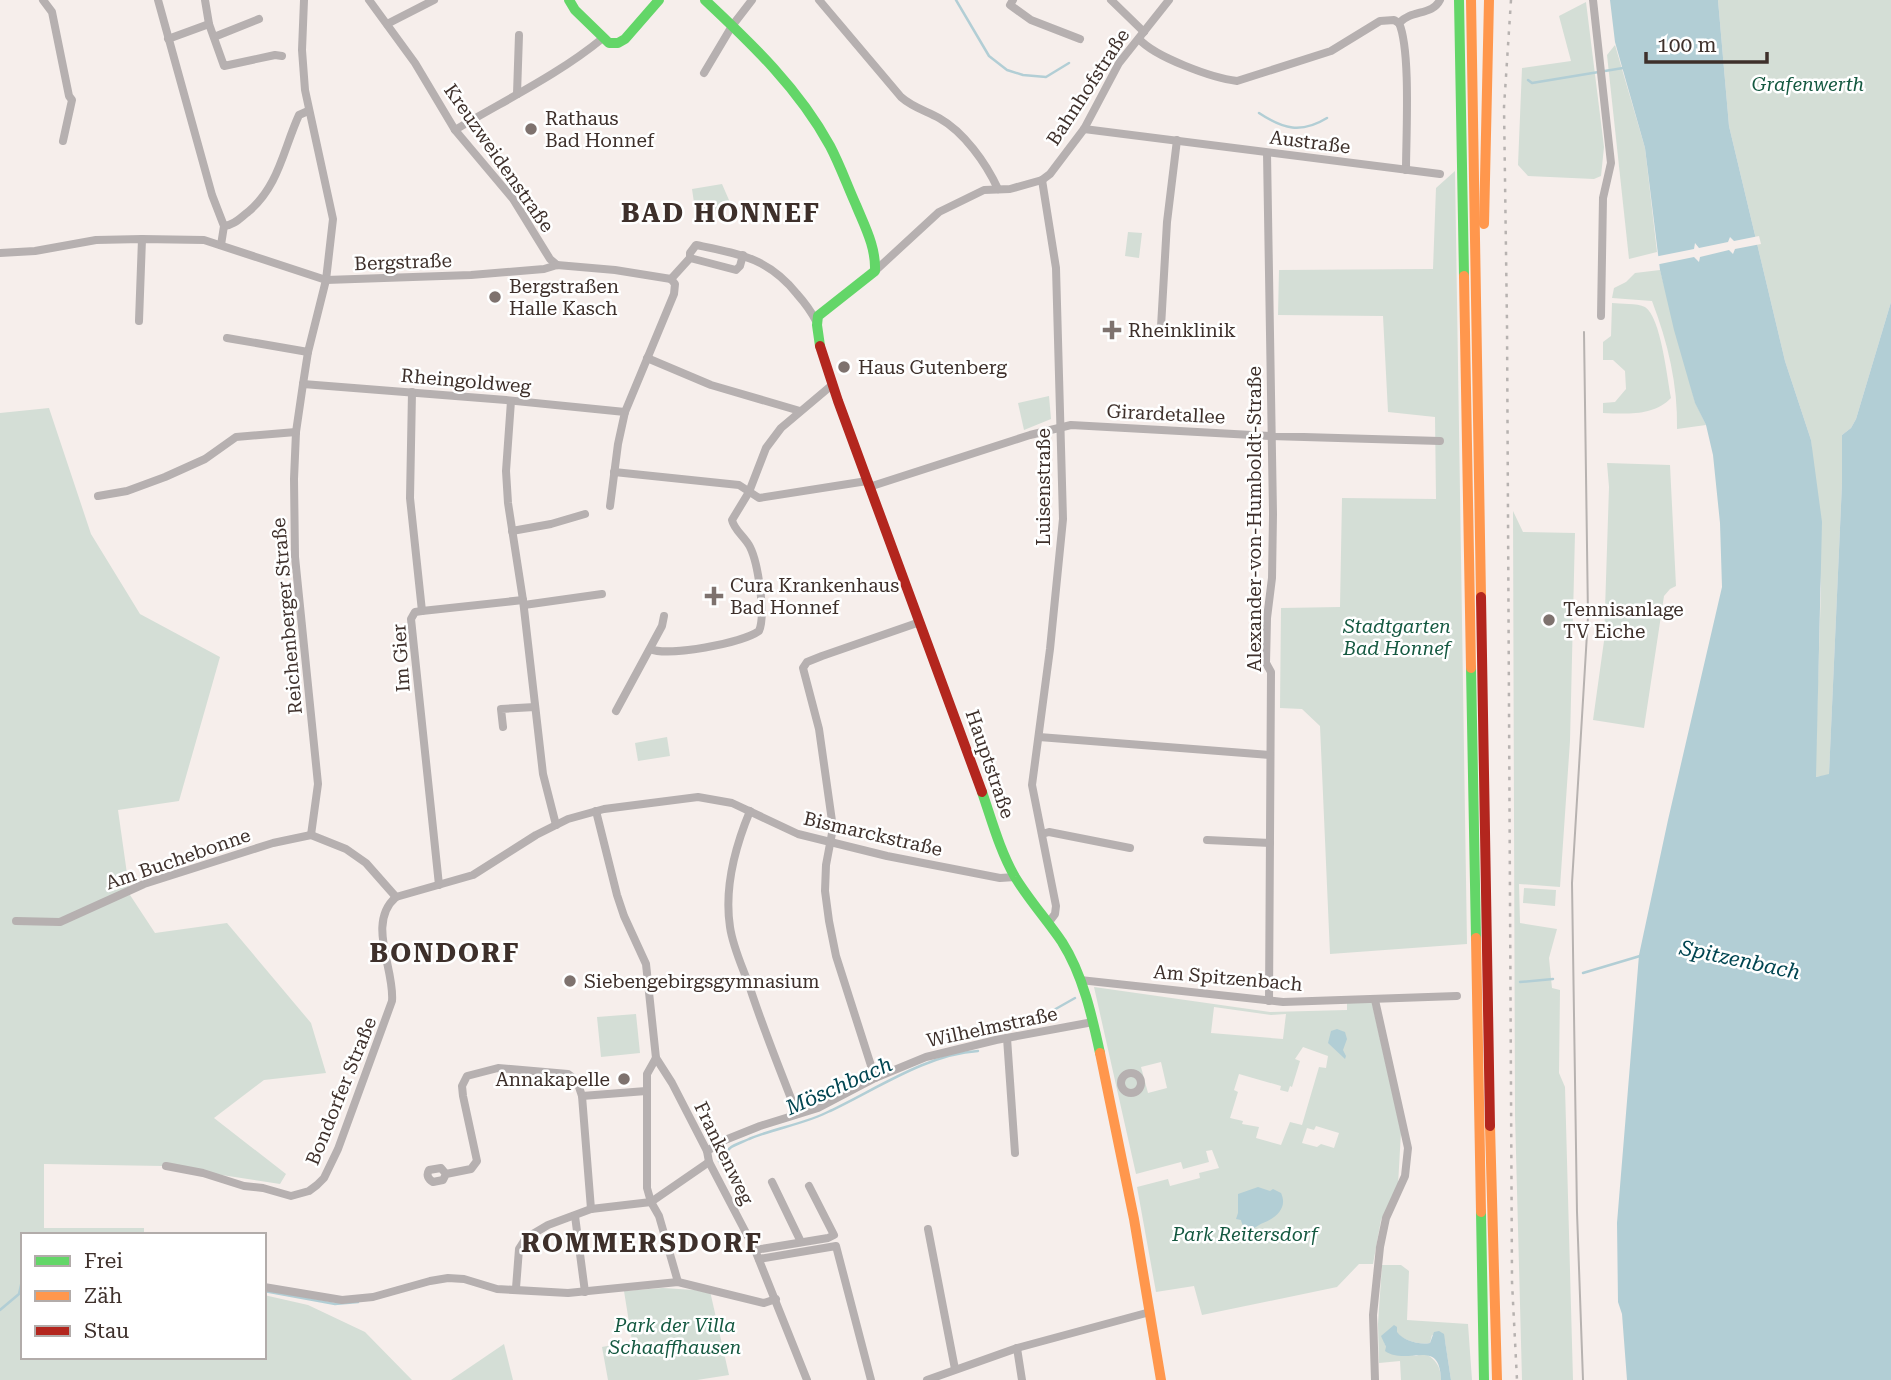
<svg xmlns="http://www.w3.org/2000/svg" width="1891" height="1380" font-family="'Roboto Serif',serif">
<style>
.green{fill:#d4ded6;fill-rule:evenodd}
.water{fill:#b2ced5}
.pier{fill:#f6eeeb}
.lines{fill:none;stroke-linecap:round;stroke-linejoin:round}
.stream{stroke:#b2ced5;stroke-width:2.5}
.street{stroke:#b6b0b0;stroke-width:8}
.fast{stroke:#63d668;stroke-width:10}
.slow{stroke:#ff974d;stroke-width:10}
.jam{stroke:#b3261e;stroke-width:10}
.tram{stroke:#b7b2b0;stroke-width:2}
.rail{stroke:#b7b2b0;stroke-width:2.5;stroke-dasharray:3.5 7;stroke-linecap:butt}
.poi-dot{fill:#7e726e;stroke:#fff;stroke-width:2.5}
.labels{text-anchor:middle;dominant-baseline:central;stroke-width:5;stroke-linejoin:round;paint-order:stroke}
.park-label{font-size:19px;font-style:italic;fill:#155941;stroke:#fff}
.street-label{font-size:19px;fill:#3e302b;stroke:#fff}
.poi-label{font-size:19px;fill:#3e302b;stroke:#fff;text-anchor:start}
.water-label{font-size:21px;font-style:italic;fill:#014551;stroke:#fff}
.district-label{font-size:26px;font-weight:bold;letter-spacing:2px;fill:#3e302b;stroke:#fff}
</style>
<rect width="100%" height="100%" fill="#f6eeeb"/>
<g class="green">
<polygon points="1718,0 1891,0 1891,302 1856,419 1851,428 1842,435 1842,483 1829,775 1815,777 1821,588 1811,440 1785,361 1729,126"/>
<polygon points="1586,2 1604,147 1601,176 1594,179 1528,176 1518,165 1522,68 1571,61 1559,16"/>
<polygon points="1615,45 1645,148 1657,252 1629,259 1607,55"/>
<polygon points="1455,171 1467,944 1330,954 1320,726 1302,709 1280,708 1281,608 1340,607 1342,498 1436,499 1435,417 1388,412 1383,316 1278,315 1279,270 1433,269 1436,188"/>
<polygon points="722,184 732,207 716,209 712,215 696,216 692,189"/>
<polygon points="1128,232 1142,233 1139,258 1125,256"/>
<path d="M 1660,270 L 1695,402 L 1706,425 L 1677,429 C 1678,385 1668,343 1652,301 L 1612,298 L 1614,288 L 1626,282 L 1635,273 Z"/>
<path d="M 1612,303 C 1621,304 1637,303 1645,307 C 1661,317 1667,378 1671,398 C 1654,416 1626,414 1603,413 L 1603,403 L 1615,402 L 1626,389 L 1625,371 L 1613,360 L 1603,360 L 1603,342 L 1611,336 Z"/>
<polygon points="1049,396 1051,419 1024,430 1018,403"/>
<polygon points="49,408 91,534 140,614 220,657 179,801 118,810 130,895 155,933 227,923 311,1023 326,1073 264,1080 214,1118 286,1174 280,1184 163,1166 44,1164 44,1228 144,1228 144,1235 23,1235 23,1357 264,1357 264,1295 308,1305 365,1332 412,1380 0,1380 0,413"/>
<polygon points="1607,463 1670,465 1676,586 1670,589 1664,596 1644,728 1593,720 1604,641 1609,487"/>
<polygon points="1513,511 1523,532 1575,533 1570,741 1560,887 1519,884 1520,923 1557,929 1549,958 1552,988 1560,990 1559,1073 1565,1087 1573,1380 1522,1380 1515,1115"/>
<polygon points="667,737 670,756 638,761 635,743"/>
<polygon points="1524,888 1556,890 1555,906 1523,903"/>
<path d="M 1094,987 L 1270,1012 L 1347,1010 L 1347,1003 L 1372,1003 L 1401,1132 L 1398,1185 L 1381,1220 L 1373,1264 L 1359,1264 L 1337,1287 L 1202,1315 L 1194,1286 L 1156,1292 L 1137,1187 L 1168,1179 L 1170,1186 L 1200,1178 L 1199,1173 L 1219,1168 L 1212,1150 L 1206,1151 L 1209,1162 L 1183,1169 L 1181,1162 L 1136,1174 ZM 1214,1007 L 1271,1015 L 1286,1014 L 1283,1039 L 1211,1033 ZM 1303,1047 L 1328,1056 L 1326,1068 L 1319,1067 L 1302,1125 L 1290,1122 L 1281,1145 L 1256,1138 L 1259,1127 L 1242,1124 L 1243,1121 L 1230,1118 L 1238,1092 L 1234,1090 L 1239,1074 L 1281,1086 L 1280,1090 L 1288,1092 L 1290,1086 L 1292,1087 L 1300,1061 L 1295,1059 ZM 1161,1062 L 1167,1088 L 1148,1093 L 1141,1067 ZM 1316,1126 L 1339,1133 L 1334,1148 L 1321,1144 L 1317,1147 L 1302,1143 L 1307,1128 L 1314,1130 Z"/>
<polygon points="636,1014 640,1053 601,1057 597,1017"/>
<path d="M 1382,1265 L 1401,1265 L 1409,1271 L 1407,1320 L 1468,1324 L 1472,1380 L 1451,1380 L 1445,1341 L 1432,1335 L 1430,1343 C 1419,1345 1404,1341 1396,1332 L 1384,1342 L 1386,1347 L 1416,1356 L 1424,1353 C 1436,1359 1441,1367 1441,1380 L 1401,1380 L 1400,1361 L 1379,1363 L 1378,1324 Z"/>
<polygon points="663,1288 710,1291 729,1375 697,1380 608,1380 602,1347 632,1341 624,1291"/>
<polygon points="504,1344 513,1380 451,1380"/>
</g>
<g class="water">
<polygon points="1610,0 1718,0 1729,126 1785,361 1811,440 1822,522 1816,777 1829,774 1842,483 1842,435 1851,428 1856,419 1891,302 1891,1380 1627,1380 1622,1314 1618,1302 1617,1223 1639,955 1668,820 1722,587 1720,523 1713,455 1706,425 1695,403 1674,330 1660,270 1645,148 1615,42"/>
<polygon points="1337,1029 1345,1032 1347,1039 1343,1050 1346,1056 1345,1059 1328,1043 1331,1031"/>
<path d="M 1258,1187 L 1270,1191 L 1273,1189 L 1281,1193 C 1288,1208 1276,1218 1263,1223 C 1257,1225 1254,1231 1247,1229 C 1243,1227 1242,1224 1241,1220 L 1236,1219 L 1238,1213 L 1238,1194 Z"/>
<path d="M 1394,1325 L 1397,1327 L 1397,1332 C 1404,1341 1419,1345 1430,1343 L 1434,1332 L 1439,1331 L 1444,1334 L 1451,1380 L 1441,1380 C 1440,1336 1408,1367 1385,1351 L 1386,1347 L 1381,1336 Z"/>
</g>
<polygon class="pier" points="1759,236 1761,244 1735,249 1733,254 1729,250 1700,257 1699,262 1694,257 1655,265 1654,257 1694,249 1695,243 1699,248 1728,242 1730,237 1734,241"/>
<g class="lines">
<g class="stream">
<polyline points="956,0 989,56 1007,70 1023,75 1046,77 1069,63"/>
<polyline points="1528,80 1532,83 1623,68"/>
<path d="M 1259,113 C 1283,129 1301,134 1327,118"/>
<polyline points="1583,973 1640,956"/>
<polyline points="1520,982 1553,979"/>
<polyline points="1045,1015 1075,998"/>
<path d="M 719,1161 C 723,1157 726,1152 730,1148 C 735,1144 743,1142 749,1139 C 775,1128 805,1124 830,1111 C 875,1090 927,1054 978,1051"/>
<polyline points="103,1235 105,1235"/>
<polyline points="264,1291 335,1304 358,1302"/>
<polyline points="0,1310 19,1294 23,1276"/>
</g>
<g class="street">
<polyline points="43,0 52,12 69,96 72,100 63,141"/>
<polyline points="158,0 212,195 224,226 221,245"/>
<polyline points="205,0 209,24 224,66 275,55 282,56"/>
<polyline points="304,0 302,50 305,90 333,219 326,280 308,352 303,384 296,432 294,479 295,557 318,784 311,835"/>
<polyline points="369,0 415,63 455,130 513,199 550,259 557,265"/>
<path d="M 819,0 L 901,97 C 912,107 926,111 939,118 C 964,132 986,163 998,189"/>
<polyline points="1013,0 1010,5 1031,20 1080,39"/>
<polyline points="1111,0 1144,32"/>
<polyline points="1593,0 1611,163 1603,198 1601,316"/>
<path d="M 1399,23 C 1411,50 1406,137 1406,170"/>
<path d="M 1399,23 C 1412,9 1432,16 1440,0"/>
<polyline points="387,24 434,0"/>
<polyline points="214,37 259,19"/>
<polyline points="168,39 209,24"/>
<path d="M 1139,39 C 1155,57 1212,78 1237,81 L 1331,51 L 1380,21 L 1394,20 L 1399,23"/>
<polyline points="704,73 732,26 752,0"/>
<polyline points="517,94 519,35"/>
<polyline points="1084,129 1440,174"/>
<path d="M 455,130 C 505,100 558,75 603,38"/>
<polyline points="1267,153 1273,514 1272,578 1267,618 1266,663 1271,672 1269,1001"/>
<polyline points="1042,180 1056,268 1063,519 1050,649 1032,785 1056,906 1055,914 1049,922"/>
<path d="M 224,226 C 234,225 240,218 248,212 C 279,186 283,150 299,115 L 308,111"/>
<polyline points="0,253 35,251 96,240 142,239 204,240 326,280 471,275 544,269 557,265 615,270 671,279"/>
<polyline points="690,258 736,270 740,266 743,255"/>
<polyline points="875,271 939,212 984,190 1010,189 1042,180 1050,174 1084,129 1119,63 1169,0"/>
<path d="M 671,279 L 690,258 L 690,253 L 696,245 C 740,254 768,258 797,294 C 805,303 811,311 816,321"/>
<polyline points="139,321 142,239"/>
<polyline points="1161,327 1167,222 1177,140"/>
<polyline points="227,338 308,352"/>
<polyline points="647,358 711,385 800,411"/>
<polyline points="303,384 506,400 625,412"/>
<polyline points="412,392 410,498 422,611"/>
<polyline points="511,401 506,471 508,503 523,600 543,774 556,825"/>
<polyline points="614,472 739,485 759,498 867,481"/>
<polyline points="869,487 1030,435 1071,425 1270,436 1440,441"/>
<polyline points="98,496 127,491 165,477 205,459 236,437 296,432"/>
<polyline points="610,506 618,444 625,412 674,294 675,284 671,279"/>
<polyline points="512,531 551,524 585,514"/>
<polyline points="524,605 602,594"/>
<path d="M 650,649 C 669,657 742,643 759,631 C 766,615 758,563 750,547 C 745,537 734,530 732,520 L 749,492 L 766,448 L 781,428 L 832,385"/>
<polyline points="616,711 662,626 664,616"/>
<polyline points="503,727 501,709 535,707"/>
<polyline points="1039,737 1270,755"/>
<polyline points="596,811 617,895 624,916 646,964 656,1058 647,1074 647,1188 651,1202 659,1216 678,1282"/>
<path d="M 750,811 C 735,847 724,888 730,927 C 733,948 743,968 750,988 C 764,1031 781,1072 797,1114"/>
<polyline points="1042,834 1049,832 1130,848"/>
<polyline points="311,835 346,849 366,863 396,897"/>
<polyline points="1207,840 1270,843"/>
<polyline points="439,885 411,619 415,612 422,611 523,600"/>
<polyline points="396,897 473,875 536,835 568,819 604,809 698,797 732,803 798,834 887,856 1000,878 1015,877"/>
<polyline points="16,921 60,922 144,884 273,843 311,835"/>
<polyline points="1080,980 1283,1002 1457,996"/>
<polyline points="1375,1000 1408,1148 1405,1176 1386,1218 1380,1247 1373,1315 1375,1380"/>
<polyline points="1007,1038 1015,1153"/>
<polyline points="656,1058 672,1083 707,1151 709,1162 755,1250 807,1380"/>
<circle cx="1131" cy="1083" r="10"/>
<polyline points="875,1078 836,956 829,921 825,891 826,865 833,828 819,729 803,668 807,662 822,656 920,622"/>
<polyline points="707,1151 725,1140 760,1126 818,1108 875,1078 926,1057 996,1040 1093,1022"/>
<path d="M 166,1166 L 203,1173 L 244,1186 L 263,1188 L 291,1196 L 309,1191 L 317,1185 L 324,1178 L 338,1149 L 392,1001 C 395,969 366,923 396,897"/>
<path d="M 446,1174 L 443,1180 L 433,1182 C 428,1179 426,1175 429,1170 L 441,1168 L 446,1174 L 471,1169 L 477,1161 L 463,1096 L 462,1086 L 467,1076 L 498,1068 L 568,1074 L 577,1081 L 582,1096"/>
<polyline points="772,1182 801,1242"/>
<polyline points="591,1209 582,1096 646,1091"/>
<polyline points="575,1216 585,1292"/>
<polyline points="928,1229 955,1369"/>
<polyline points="755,1250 828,1238 834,1235 809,1186"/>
<polyline points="759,1259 836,1246 871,1380"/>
<polyline points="264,1287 342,1300 373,1297 430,1281 448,1278 464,1279 497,1289 568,1293 678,1282 764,1303 776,1299"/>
<polyline points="516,1288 519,1249 526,1238 548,1225 591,1209 651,1202 709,1162"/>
<polyline points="1017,1348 1022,1380"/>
<polyline points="927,1380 1017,1348 1150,1312"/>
</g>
<g class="fast">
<polyline points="569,0 575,10 609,43 618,43 625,39 659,0"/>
<path d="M 705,0 C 752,44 799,89 830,146 C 840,165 847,185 856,205 C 865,227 876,247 875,271 L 818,316 L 817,325 L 820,346"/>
<polyline points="1459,0 1464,276"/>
<polyline points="1471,668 1476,938"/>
<path d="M 982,792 C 992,821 1000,851 1015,877 C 1029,900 1047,920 1062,942 C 1083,975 1092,1016 1100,1053"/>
<polyline points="1481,1212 1484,1380"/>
</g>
<g class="slow">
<polyline points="1471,0 1481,597"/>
<polyline points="1484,224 1489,0"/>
<polyline points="1464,276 1471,668"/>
<polyline points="1476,938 1481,1212"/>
<polyline points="1100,1053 1134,1219 1161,1380"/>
<polyline points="1490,1126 1497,1380"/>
</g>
<g class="jam">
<polyline points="820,346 838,401 982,792"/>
<polyline points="1481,597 1490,1126"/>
</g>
<polyline class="tram" points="1583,1380 1577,1212 1572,883 1588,617 1584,332"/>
<polyline class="rail" points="1511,0 1504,107 1507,324 1512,1282 1517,1380"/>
</g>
<g class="poi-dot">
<circle cx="531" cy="129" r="7"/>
<circle cx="495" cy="297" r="7"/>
<path d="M1108.5 319.5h7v7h7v7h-7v7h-7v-7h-7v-7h7z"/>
<circle cx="844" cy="367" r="7"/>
<path d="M710.5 585.5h7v7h7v7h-7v7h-7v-7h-7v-7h7z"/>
<circle cx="1549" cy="620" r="7"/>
<circle cx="570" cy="981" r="7"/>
<circle cx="624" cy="1079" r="7"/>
</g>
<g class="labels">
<g class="park-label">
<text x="1808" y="84">Grafenwerth</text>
<text x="1397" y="626">Stadtgarten<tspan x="1397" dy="22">Bad Honnef</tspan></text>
<text x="1245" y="1234">Park Reitersdorf</text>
<text x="675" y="1325">Park der Villa<tspan x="675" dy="22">Schaaffhausen</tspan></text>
</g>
<g class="street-label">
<text transform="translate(1088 87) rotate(-57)">Bahnhofstraße</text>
<text transform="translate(1310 142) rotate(7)">Austraße</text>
<text transform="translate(499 158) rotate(55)">Kreuzweidenstraße</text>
<text transform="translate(403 262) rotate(-2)">Bergstraße</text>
<text transform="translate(466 381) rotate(5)">Rheingoldweg</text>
<text transform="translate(1166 414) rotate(3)">Girardetallee</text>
<text transform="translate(1043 487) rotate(-90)">Luisenstraße</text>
<text transform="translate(1254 519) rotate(-90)">Alexander-von-Humboldt-Straße</text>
<text transform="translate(287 616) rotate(-95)">Reichenberger Straße</text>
<text transform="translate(401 658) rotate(-94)">Im Gier</text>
<text transform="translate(990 764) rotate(71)">Hauptstraße</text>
<text transform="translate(873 834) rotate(13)">Bismarckstraße</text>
<text transform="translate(178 859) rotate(-19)">Am Buchebonne</text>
<text transform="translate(1228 978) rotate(5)">Am Spitzenbach</text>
<text transform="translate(992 1027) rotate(-12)">Wilhelmstraße</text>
<text transform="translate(341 1091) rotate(-68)">Bondorfer Straße</text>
<text transform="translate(724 1153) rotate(64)">Frankenweg</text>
</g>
<g class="poi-label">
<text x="545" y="118">Rathaus<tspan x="545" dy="22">Bad Honnef</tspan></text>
<text x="509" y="286">Bergstraßen<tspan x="509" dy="22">Halle Kasch</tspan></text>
<text x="1128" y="330">Rheinklinik</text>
<text x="858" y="367">Haus Gutenberg</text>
<text x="730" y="585">Cura Krankenhaus<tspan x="730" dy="22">Bad Honnef</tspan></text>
<text x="1563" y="609">Tennisanlage<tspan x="1563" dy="22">TV Eiche</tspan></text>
<text x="584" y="981">Siebengebirgsgymnasium</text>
<text x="610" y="1079" text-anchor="end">Annakapelle</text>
</g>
<g class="water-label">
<text transform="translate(1740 960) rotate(12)">Spitzenbach</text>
<text transform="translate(839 1086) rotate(-24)">Möschbach</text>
</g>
<g class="district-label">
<text x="721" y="213">BAD HONNEF</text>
<text x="445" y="953">BONDORF</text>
<text x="642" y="1243">ROMMERSDORF</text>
</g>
</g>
<rect x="21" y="1233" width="245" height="126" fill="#ffffff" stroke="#b2acaa" stroke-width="2"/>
<rect x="35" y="1256" width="35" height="10" fill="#63d668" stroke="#b2acaa" stroke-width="2"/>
<text x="84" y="1268" font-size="21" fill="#3e302b">Frei</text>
<rect x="35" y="1291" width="35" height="10" fill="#ff974d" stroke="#b2acaa" stroke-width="2"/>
<text x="84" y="1303" font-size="21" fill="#3e302b">Zäh</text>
<rect x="35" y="1326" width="35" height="10" fill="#b3261e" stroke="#b2acaa" stroke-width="2"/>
<text x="84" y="1338" font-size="21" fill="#3e302b">Stau</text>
<path d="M1646 52v10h121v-10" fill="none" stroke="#3e302b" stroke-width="3.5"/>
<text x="1657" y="52" font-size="21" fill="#3e302b" stroke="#ffffff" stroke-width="5" paint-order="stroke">100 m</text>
</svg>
